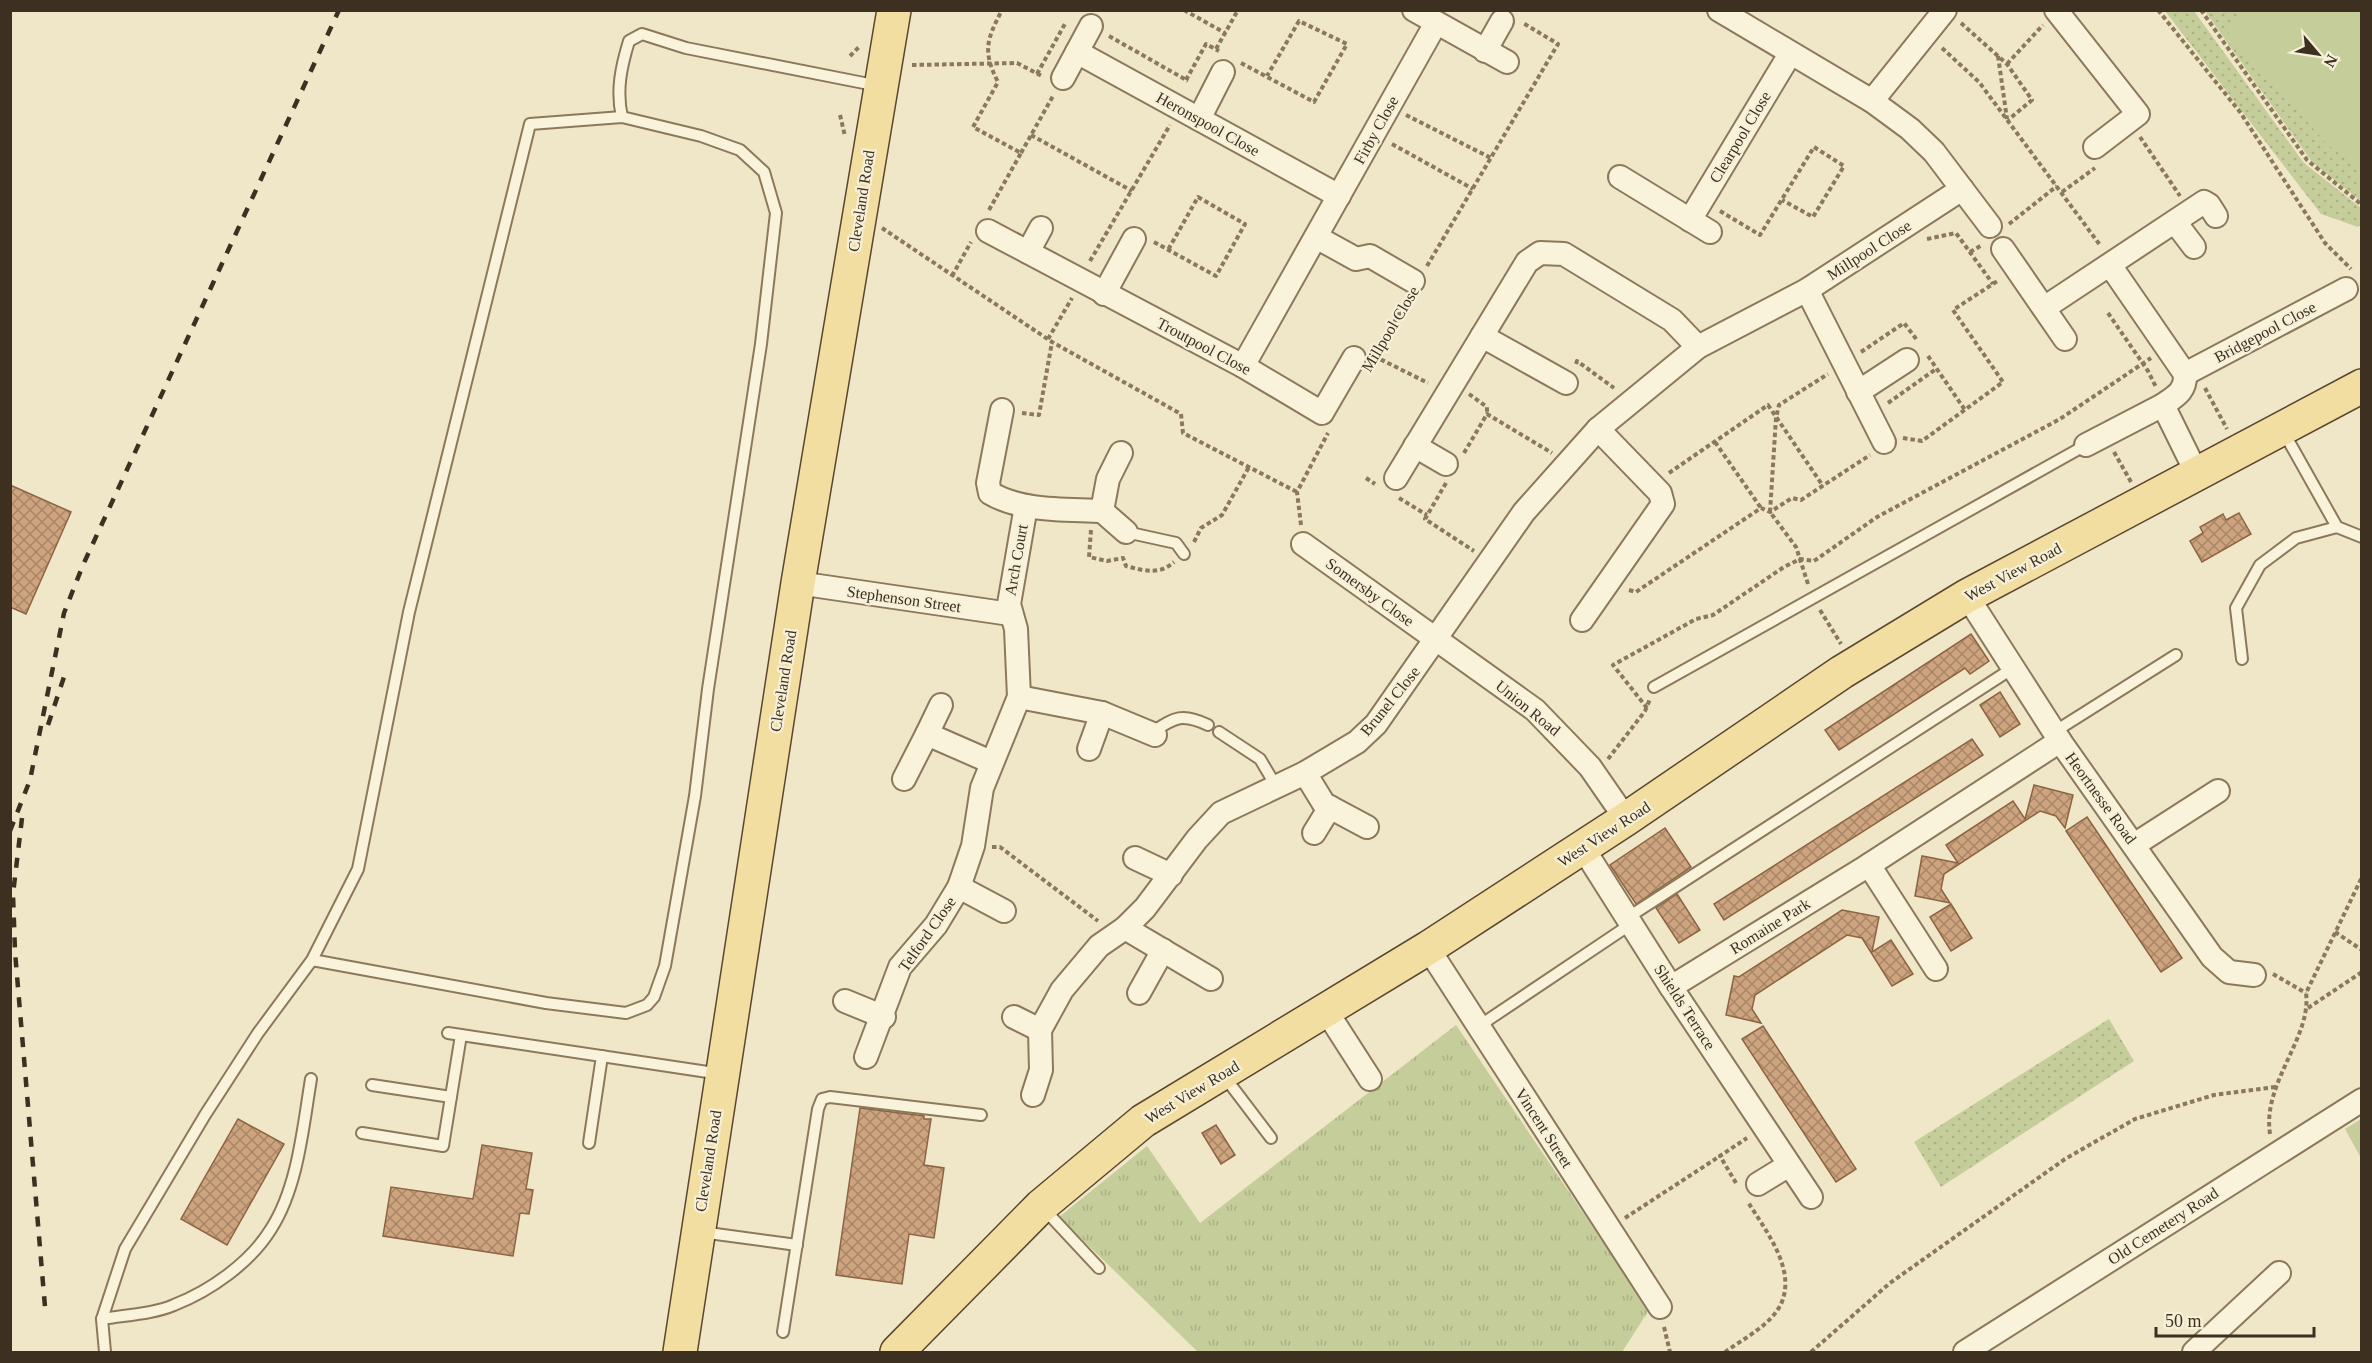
<svg xmlns="http://www.w3.org/2000/svg" width="2372" height="1363" font-family="'Times New Roman',serif">
<style>
.grass{fill:url(#grass-dots)}
.park{fill:url(#park-tufts)}
.pitch{fill:#c5ce9b}
.building{fill:url(#building-cross-hatch);stroke:#8c6442;stroke-width:1.5}
.lines{fill:none;stroke-linecap:round;stroke-linejoin:round}
.service-casing{stroke:#8c795c;stroke-width:14}
.minor-casing{stroke:#8c795c;stroke-width:26}
.primary-casing{stroke:#5a4730;stroke-width:36}
.path{stroke:#8c795c;stroke-width:4;stroke-dasharray:4.5 3;stroke-linecap:butt}
.service{stroke:#faf3dc;stroke-width:10}
.minor{stroke:#faf3dc;stroke-width:22}
.primary{stroke:#f2dea1;stroke-width:33}
.rail{stroke:#3d3020;stroke-width:4.5;stroke-dasharray:10 10;stroke-linecap:butt}
.labels{text-anchor:middle;dominant-baseline:central;stroke-width:4.5;stroke-linejoin:round;paint-order:stroke}
.street-label{font-size:16px;fill:#3d3020;stroke:#f7f0d8}
</style>
<defs>
<pattern id="grass-dots" width="8" height="8" patternUnits="userSpaceOnUse" patternTransform="scale(1.5)"><rect width="8" height="8" fill="#c5ce9b"/><path d="M2 2h.1M6 6h.1" fill="none" stroke="#aab185" stroke-width="1.8" stroke-linecap="round"/></pattern>
<pattern id="park-tufts" width="24" height="20" patternUnits="userSpaceOnUse" patternTransform="scale(1.5)"><rect width="24" height="20" fill="#c5ce9b"/><path d="M3 7l-1-3M5 7V3M7 7l1-3M15 17l-1-3M17 17v-4M19 17l1-3" fill="none" stroke="#aab185"/></pattern>
<pattern id="building-cross-hatch" width="8" height="8" patternUnits="userSpaceOnUse" patternTransform="scale(1.5)"><rect width="8" height="8" fill="#cea47e"/><path d="M0 0l8 8M0 8l8-8" fill="none" stroke="#a88667"/></pattern>
</defs>
<rect width="100%" height="100%" fill="#f0e6c8"/>
<g class="grass">
<polygon points="2165,11 2194,11 2304,163 2361,208 2361,225 2358,227 2321,214"/>
<polygon points="2205,11 2361,11 2361,201 2312,162"/>
<polygon points="2109,1019 2134,1061 1941,1187 1914,1142"/>
</g>
<g class="park">
<polygon points="1456,1025 1649,1310 1622,1352 1198,1352 1059,1217 1147,1146 1200,1223"/>
<polygon points="2361,1119 2361,1158 2345,1129"/>
</g>
<polygon class="pitch" points="2248,11 2361,11 2361,172 2326,143 2224,28"/>
<g class="building">
<polygon points="10,485 71,512 26,614 10,607"/>
<polygon points="2239,513 2251,534 2202,562 2190,541 2203,533 2200,527 2223,514 2226,520"/>
<polygon points="1971,634 1989,661 1970,674 1965,668 1839,750 1825,730"/>
<polygon points="2000,692 2020,724 2000,737 1980,705"/>
<polygon points="1972,739 1983,755 1724,920 1714,904"/>
<polygon points="2034,785 2073,795 2065,828 2056,816 2040,811 1944,874 1941,889 1950,903 1915,896 1922,856 1958,863 1946,845 2013,801 2025,819"/>
<polygon points="2087,817 2182,958 2161,972 2066,831"/>
<polygon points="1665,828 1691,867 1636,904 1610,865"/>
<polygon points="1677,894 1700,930 1679,943 1656,908"/>
<polygon points="1951,904 1972,938 1951,951 1930,917"/>
<polygon points="1842,910 1879,917 1872,952 1891,940 1913,974 1892,986 1862,938 1847,935 1755,995 1752,1009 1761,1023 1726,1015 1734,976 1739,977"/>
<polygon points="1763,1026 1856,1169 1836,1182 1742,1039"/>
<polygon points="860,1108 924,1116 924,1119 931,1119 924,1165 944,1168 934,1238 909,1234 902,1284 836,1275"/>
<polygon points="238,1119 284,1144 227,1245 181,1219"/>
<polygon points="1216,1125 1235,1155 1221,1164 1202,1133"/>
<polygon points="482,1145 532,1153 526,1189 533,1190 529,1214 520,1213 513,1256 383,1236 391,1187 473,1199"/>
</g>
<g class="lines">
<defs>
<g id="service">
<path d="M 622,117 C 616,91 621,67 629,41 L 642,34 L 686,48 L 879,86"/>
<polyline points="2283,431 2337,527"/>
<polyline points="1126,532 1176,543 1184,554"/>
<polyline points="2242,659 2236,608 2260,565 2296,538 2337,527 2362,537"/>
<polyline points="1654,687 2086,445"/>
<polyline points="1219,732 1260,759 1276,786"/>
<polyline points="2054,732 2176,655"/>
<path d="M 1151,733 C 1174,718 1181,712 1208,725"/>
<polyline points="1627,918 2013,668"/>
<polyline points="1479,1026 1631,924"/>
<polyline points="448,1033 721,1074"/>
<polyline points="1224,1076 1271,1138"/>
<polyline points="372,1085 451,1097"/>
<polyline points="362,1133 443,1146 461,1035"/>
<polyline points="589,1143 602,1056"/>
<polyline points="1043,1208 1099,1268"/>
<polyline points="701,1232 797,1245"/>
<path d="M 102,1319 C 125,1315 153,1314 174,1305 C 210,1291 250,1263 271,1229 C 298,1187 303,1127 311,1079"/>
<polyline points="783,1332 818,1109 822,1099 830,1097 981,1115"/>
<polyline points="105,1352 102,1319 125,1249 205,1115 258,1033 312,960 358,869 409,612 530,124 622,117 701,136 740,150 764,172 776,213 761,344 708,689 695,796 665,966 654,997 647,1005 626,1013 546,1003 312,960"/>
</g>
<g id="minor">
<polyline points="1414,10 1507,62"/>
<polyline points="1719,10 1872,101 1910,129 1934,152 1990,226"/>
<polyline points="2056,10 2138,114 2095,147"/>
<polyline points="1485,51 1502,21"/>
<polyline points="1077,52 1339,196"/>
<polyline points="1063,78 1091,26"/>
<polyline points="1872,101 1945,10"/>
<polyline points="1199,119 1223,72"/>
<polyline points="1620,177 1710,232"/>
<polyline points="1690,220 1790,54"/>
<polyline points="2175,222 2194,247"/>
<polyline points="988,231 1243,366 1322,413 1354,358"/>
<polyline points="1316,237 1356,259 1370,256 1413,281"/>
<polyline points="2003,249 2065,339"/>
<polyline points="1028,252 1041,228"/>
<path d="M 2110,265 L 2185,374 C 2186,391 2176,396 2163,405 L 2197,474"/>
<polyline points="1807,290 1884,442"/>
<polyline points="1104,294 1134,239"/>
<polyline points="2044,308 2204,202 2209,205 2216,216"/>
<polyline points="1482,336 1566,383"/>
<polyline points="1243,366 1436,23"/>
<polyline points="2185,374 2346,289"/>
<polyline points="1858,392 1907,360"/>
<path d="M 1002,410 L 988,483 L 990,493 C 1022,512 1066,509 1102,511 L 1108,479 L 1121,453"/>
<polyline points="2086,445 2163,405"/>
<polyline points="1415,446 1446,464"/>
<polyline points="1396,478 1527,262 1540,253 1564,254 1672,320 1698,347"/>
<polyline points="1102,511 1126,532"/>
<polyline points="1303,544 1535,710 1590,767 1626,819"/>
<polyline points="798,583 1010,614"/>
<polyline points="1967,596 2060,741 2212,957 2229,972 2254,975"/>
<polyline points="1582,620 1663,504 1660,493 1598,429"/>
<polyline points="1019,697 1102,713 1155,735"/>
<polyline points="927,734 941,705"/>
<polyline points="1089,749 1102,713"/>
<polyline points="1305,773 1324,804 1367,827"/>
<polyline points="904,779 927,734 991,762"/>
<polyline points="1314,833 1330,807"/>
<polyline points="2134,845 2218,791"/>
<polyline points="1583,848 1671,987 1811,1197"/>
<polyline points="1135,858 1171,875"/>
<polyline points="1869,865 1936,969"/>
<polyline points="959,887 1004,911"/>
<polyline points="1125,928 1211,979"/>
<polyline points="1428,948 1660,1307"/>
<polyline points="1671,987 1869,865 2060,741"/>
<polyline points="1139,993 1163,950"/>
<polyline points="845,1001 884,1017"/>
<polyline points="1327,1012 1370,1079"/>
<polyline points="1014,1017 1040,1030"/>
<polyline points="866,1057 900,967 936,925 959,887 973,846 982,788 1019,697 1016,629 1009,604 1026,506"/>
<polyline points="1033,1095 1041,1070 1040,1030 1062,990 1099,946 1125,928 1145,908 1197,839 1221,813 1305,773 1357,742 1376,724 1524,512 1598,429 1698,347 1807,290 1962,189"/>
<polyline points="1758,1184 1789,1165"/>
<polyline points="1965,1352 2362,1100"/>
<polyline points="2194,1352 2279,1273"/>
</g>
<g id="primary">
<polyline points="680,1352 798,583 894,10"/>
<polyline points="897,1352 1041,1206 1143,1121 1428,948 1626,819 1842,672 1967,596 2362,386"/>
</g>
</defs>
<use href="#service" class="service-casing"/>
<use href="#minor" class="minor-casing"/>
<use href="#primary" class="primary-casing"/>
<g class="path">
<polyline points="1184,10 1225,33"/>
<polyline points="2158,10 2240,112 2325,243 2351,269"/>
<polyline points="2201,10 2307,160 2362,205"/>
<polyline points="1961,23 2007,64 2032,100 2008,120"/>
<polyline points="1109,36 1188,81"/>
<polyline points="1942,48 1979,82 2100,245"/>
<polyline points="1216,49 1238,10"/>
<polyline points="850,56 860,46"/>
<polyline points="1998,56 2007,119"/>
<polyline points="1241,63 1314,102 1347,44 1299,21 1267,76"/>
<polyline points="2007,64 2043,25"/>
<polyline points="912,65 1017,63 1042,76"/>
<polyline points="1037,74 1066,22"/>
<polyline points="1186,80 1206,44 1219,51"/>
<polyline points="840,115 845,136"/>
<polyline points="1406,115 1491,158"/>
<polyline points="1031,135 1132,191"/>
<polyline points="2140,137 2180,196"/>
<polyline points="1392,144 1473,189"/>
<polyline points="1021,153 1053,96"/>
<polyline points="2062,192 2095,168"/>
<path d="M 989,210 L 1021,153 L 973,127 L 998,82 C 982,51 987,39 1002,10"/>
<polyline points="1720,211 1760,235 1814,147 1844,166 1813,217 1782,200"/>
<polyline points="2009,224 2057,186"/>
<polyline points="882,228 1052,342 1181,414 1183,433 1297,492"/>
<polyline points="1927,239 1956,233 1993,284"/>
<polyline points="1154,242 1216,276 1245,224 1198,197 1168,250"/>
<polyline points="1970,252 1982,245"/>
<polyline points="1090,261 1170,125"/>
<polyline points="1427,266 1558,44 1523,23"/>
<polyline points="952,276 971,242"/>
<polyline points="2108,313 2148,371 2156,387"/>
<polyline points="1048,339 1072,298"/>
<polyline points="1861,352 1904,323 1917,340"/>
<polyline points="1375,354 1408,299"/>
<polyline points="1374,356 1428,383"/>
<polyline points="1928,356 1965,410"/>
<polyline points="1576,364 1577,361 1614,388"/>
<polyline points="2205,388 2227,429"/>
<polyline points="1469,394 1487,407 1487,414"/>
<polyline points="1888,403 1936,369"/>
<polyline points="1022,413 1039,415 1052,342"/>
<polyline points="1903,438 1922,441 2003,382 1953,310 1999,280"/>
<polyline points="1715,442 1761,508"/>
<polyline points="2114,452 2131,482"/>
<polyline points="1464,453 1487,414 1552,453"/>
<polyline points="1669,473 1768,405 1823,486"/>
<polyline points="1366,478 1375,484"/>
<polyline points="1446,483 1425,519 1474,551"/>
<polyline points="1399,498 1427,515"/>
<polyline points="1301,525 1297,492 1328,433"/>
<path d="M 1091,530 L 1089,557 L 1107,561 L 1123,558 L 1126,566 C 1144,571 1160,575 1174,562"/>
<polyline points="1194,542 1201,528 1222,515 1249,467"/>
<polyline points="1808,584 1796,547 1770,512 1776,418 1779,405 1828,374"/>
<polyline points="1629,590 1636,592 1761,508 1770,512 1792,498 1801,500 1870,455"/>
<polyline points="1820,610 1841,644"/>
<polyline points="1647,708 1613,665 1696,619 1713,615 1784,567 1800,559 1814,561 1877,517 2060,419 2151,358"/>
<polyline points="1608,759 1645,711 1650,699"/>
<polyline points="992,847 1000,847 1098,921"/>
<polyline points="2335,932 2362,950"/>
<polyline points="2273,974 2306,993"/>
<polyline points="2308,1008 2362,972"/>
<path d="M 2270,1134 C 2262,1083 2312,1037 2306,993 L 2362,877"/>
<polyline points="1736,1183 1720,1156 1747,1138"/>
<polyline points="1625,1218 1720,1156"/>
<polyline points="1664,1327 1670,1352"/>
<path d="M 1725,1352 C 1743,1339 1771,1325 1781,1304 C 1797,1269 1765,1230 1748,1202"/>
<polyline points="1811,1352 1890,1283 2065,1159 2135,1119 2214,1095 2275,1087"/>
</g>
<use href="#service" class="service"/>
<use href="#minor" class="minor"/>
<use href="#primary" class="primary"/>
<g class="rail">
<polyline points="48,725 65,674"/>
<polyline points="22,818 13,894 15,952 45,1307"/>
<polyline points="10,831 30,780 64,613 83,565 339,10"/>
</g>
</g>
<g class="labels">
<g class="street-label">
<text transform="translate(1208 124) rotate(29)">Heronspool Close</text>
<text transform="translate(1376 130) rotate(-61)">Firby Close</text>
<text transform="translate(1740 137) rotate(-59)">Clearpool Close</text>
<text transform="translate(861 201) rotate(-81)">Cleveland Road</text>
<text transform="translate(1869 250) rotate(-33)">Millpool Close</text>
<text transform="translate(1390 329) rotate(-59)">Millpool Close</text>
<text transform="translate(2265 332) rotate(-28)">Bridgepool Close</text>
<text transform="translate(1204 346) rotate(28)">Troutpool Close</text>
<text transform="translate(1016 560) rotate(-80)">Arch Court</text>
<text transform="translate(2013 572) rotate(-28)">West View Road</text>
<text transform="translate(1370 592) rotate(36)">Somersby Close</text>
<text transform="translate(904 599) rotate(8)">Stephenson Street</text>
<text transform="translate(783 681) rotate(-81)">Cleveland Road</text>
<text transform="translate(1390 701) rotate(-51)">Brunel Close</text>
<text transform="translate(1528 708) rotate(39)">Union Road</text>
<text transform="translate(2101 798) rotate(54)">Heortnesse Road</text>
<text transform="translate(1604 834) rotate(-33)">West View Road</text>
<text transform="translate(1770 926) rotate(-32)">Romaine Park</text>
<text transform="translate(927 934) rotate(-55)">Telford Close</text>
<text transform="translate(1685 1007) rotate(57)">Shields Terrace</text>
<text transform="translate(1192 1092) rotate(-31)">West View Road</text>
<text transform="translate(1544 1128) rotate(57)">Vincent Street</text>
<text transform="translate(708 1161) rotate(-81)">Cleveland Road</text>
<text transform="translate(2163 1226) rotate(-33)">Old Cemetery Road</text>
</g>
</g>
<rect width="2372" height="1363" fill="none" stroke="#3d3020" stroke-width="24"/>
<g transform="translate(2318 54) rotate(119)" stroke="#f7f0d8" stroke-width="4.5" paint-order="stroke">
<path d="M0-4.5L10 22L0 15L-10 22Z" fill="#3d3020"/>
<text y="-9" font-size="16" font-weight="bold" text-anchor="middle" fill="#3d3020">N</text>
</g>
<path d="M2156 1327v9h158v-9" fill="none" stroke="#3d3020" stroke-width="3"/>
<text x="2165" y="1327" font-size="18" fill="#3d3020" stroke="#f7f0d8" stroke-width="4.5" paint-order="stroke">50 m</text>
</svg>
